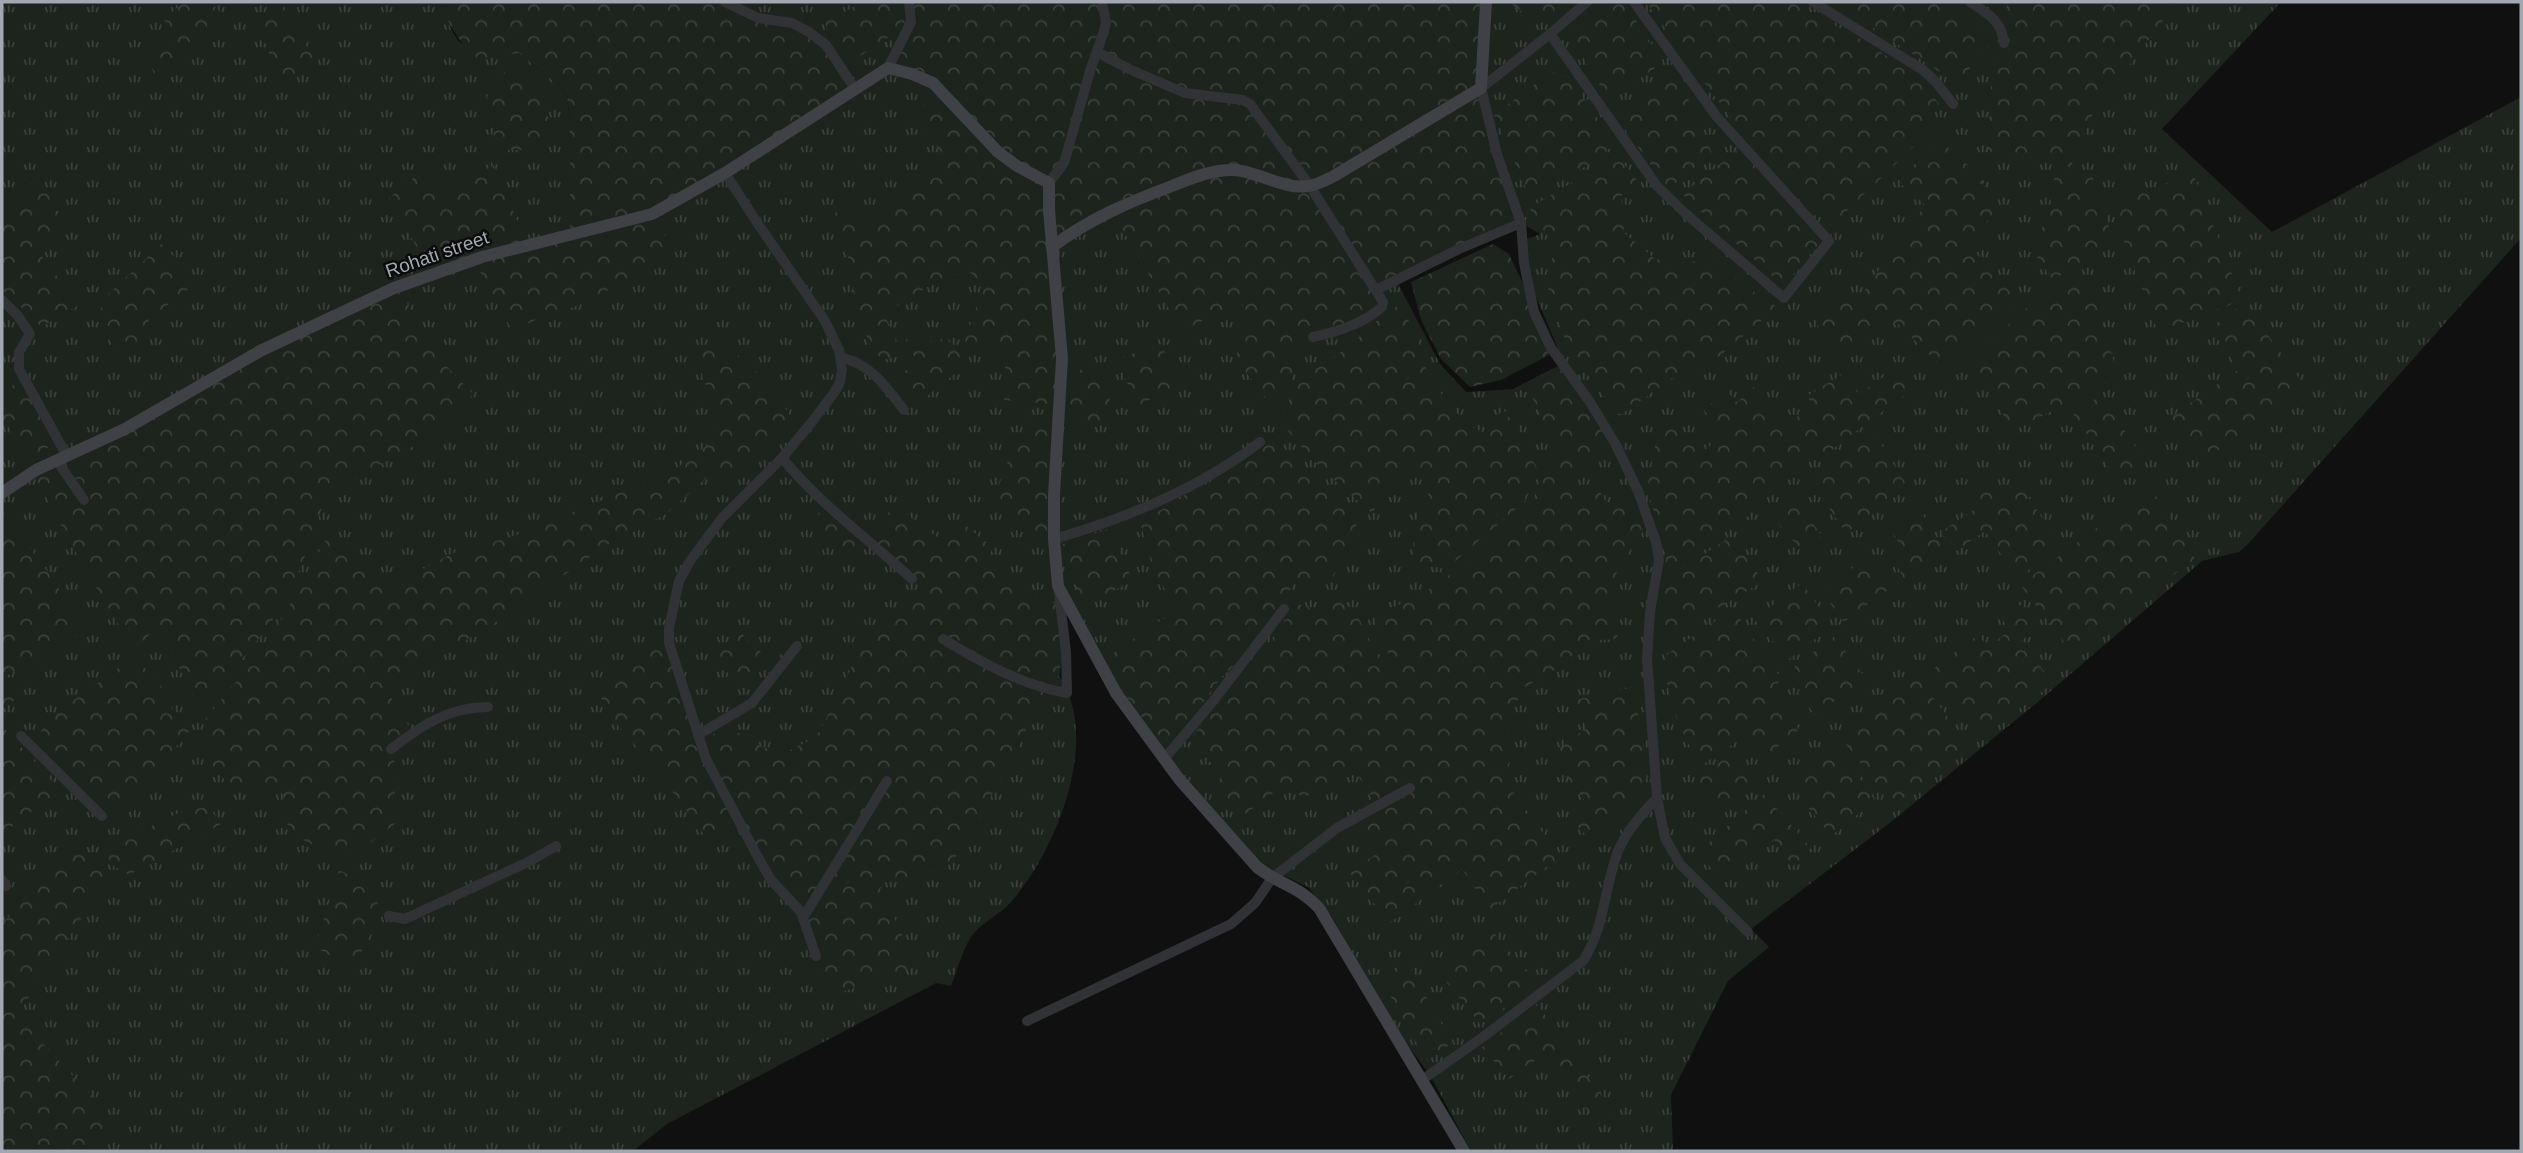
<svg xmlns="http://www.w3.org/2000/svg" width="2523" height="1153" font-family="Helvetica,sans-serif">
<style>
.grass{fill:url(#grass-tufts)}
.forest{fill:url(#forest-crowns)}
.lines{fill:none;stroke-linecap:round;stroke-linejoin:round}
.street{stroke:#313236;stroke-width:10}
.secondary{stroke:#3f4146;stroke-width:12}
.labels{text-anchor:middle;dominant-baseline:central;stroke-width:5;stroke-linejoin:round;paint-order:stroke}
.street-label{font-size:19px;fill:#a2a8b1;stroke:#0b0b0c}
</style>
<defs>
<pattern id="grass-tufts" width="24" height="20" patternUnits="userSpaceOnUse" patternTransform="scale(1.75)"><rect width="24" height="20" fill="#1d231d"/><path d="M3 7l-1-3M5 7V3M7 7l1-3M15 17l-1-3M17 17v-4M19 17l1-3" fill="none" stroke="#3b403b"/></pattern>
<pattern id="forest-crowns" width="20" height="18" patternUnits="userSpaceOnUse" patternTransform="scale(1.75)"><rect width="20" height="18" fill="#1d231d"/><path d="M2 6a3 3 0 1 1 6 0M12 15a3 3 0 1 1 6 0" fill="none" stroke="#3b403b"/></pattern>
</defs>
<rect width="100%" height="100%" fill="#101011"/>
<path class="grass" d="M 2,2 L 440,2 L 452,31 L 459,42 L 519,53 L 560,86 L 567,98 L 570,120 L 760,17 L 728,2 L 910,2 L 906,70 L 1110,207 L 1395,278 L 1440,364 L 1466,392 L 1513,389 L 1564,363 L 1524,268 L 1524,240 L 1540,234 L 1520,222 L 1486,97 L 1485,2 L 2281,2 L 2162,129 L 2272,232 L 2521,97 L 2521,238 L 2248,544 L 2239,552 L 2202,561 L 2045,696 L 1891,822 L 1751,929 L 1769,947 L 1728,981 L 1671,1095 L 1673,1151 L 1471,1151 L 1430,1075 L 1400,1035 L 1332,917 L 1308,887 L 1252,861 L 1112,696 L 1058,591 L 1063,650 L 1059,676 C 1102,738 1056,851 1011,902 C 1000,915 980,923 971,937 C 962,951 957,971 951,986 L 936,983 L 667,1124 L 633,1151 L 2,1151 Z"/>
<g class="forest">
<polygon points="185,2 210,2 230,22 155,76 148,59 177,38 163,19"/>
<polygon points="278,2 282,2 317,65 279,83 257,18"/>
<path d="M 440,2 L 728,2 L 824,39 L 857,86 L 652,211 L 671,247 C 644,270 611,290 578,305 C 553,316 535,315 514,334 L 480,272 L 481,254 L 430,271 L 389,198 L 428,166 L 445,193 L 494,165 L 526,242 L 570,230 L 570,120 L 567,98 L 560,86 L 519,53 L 478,59 C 459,41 448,26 440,2 Z"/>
<polygon points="863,2 898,2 906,26 851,62 831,40 825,22"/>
<polygon points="910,2 1485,2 1480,95 1520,222 1380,289 1387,302 1340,329 1303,338 1293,353 1294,371 1288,392 1269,402 1235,358 1244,334 1242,301 1182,331 1110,208 1054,243 1058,405 1004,400 1006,369 993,350 963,346 980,296 981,282 968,271 935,282 884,314 903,354 883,360 871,349 856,306 848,255 829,226 841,202 863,225 927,174 946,157 922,131 918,114 937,86 890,64 915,20"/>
<polygon points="1509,2 1577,2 1555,24 1530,18"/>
<polygon points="1603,2 1624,2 1663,62 1609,101 1569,33"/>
<polygon points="1646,2 1790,2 1857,37 1891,59 1925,85 1939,104 1924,137 1831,226 1769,165 1704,83"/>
<path d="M 1834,2 L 1946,2 L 1993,35 L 1994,23 L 2010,2 L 2177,2 L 2094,112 L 2071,166 L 2091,173 L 2114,241 L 2053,280 L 2024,238 C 2060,224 2046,210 2054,179 L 2070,167 L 1988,151 L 1993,39 L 1958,84 Z"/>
<polygon points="506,70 538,81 554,139 526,150 497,150 487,97"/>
<polygon points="1551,72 1568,77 1616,144 1583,168 1529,195 1494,115"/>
<polygon points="1669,72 1695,109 1712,153 1668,189 1615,115"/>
<polygon points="1941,141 1977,174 1997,207 1961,258 1977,254 2018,301 1943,368 1898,324 1886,328 1843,360 1819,335 1817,310 1828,298 1837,298 1853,306 1925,205 1900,183"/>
<polygon points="1742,147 1824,238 1783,286 1682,194"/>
<polygon points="1617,156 1637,180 1620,197 1626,213 1623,232 1655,259 1678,263 1714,259 1745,286 1777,307 1716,359 1674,377 1619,416 1569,350 1548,294 1549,272 1555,247 1529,208"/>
<polygon points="2193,173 2242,300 2158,332 2110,204"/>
<polygon points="37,178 65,222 34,246 79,305 41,327 2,288 2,213"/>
<polygon points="162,244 176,259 191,287 148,320 157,333 125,357 99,329 100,311 106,296"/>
<polygon points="1493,244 1509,254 1534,307 1549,355 1501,380 1470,387 1441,359 1421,320 1411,282"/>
<polygon points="2079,271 2096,298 2118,377 2013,431 1971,362 2020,313"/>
<path d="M 398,282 L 420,332 L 433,352 L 473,394 L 440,432 L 326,494 C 314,534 300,575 279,610 C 257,646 225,675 202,710 L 157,627 L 134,650 L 89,576 L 37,481 L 37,466 L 118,434 Z"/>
<polygon points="2245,303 2306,388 2203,461 2171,417 2239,369 2210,328"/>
<path d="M 1400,304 L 1417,337 L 1429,379 L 1466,424 L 1485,433 L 1503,409 L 1517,428 L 1539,472 L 1525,501 L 1446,569 L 1419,564 C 1403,536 1424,506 1434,481 C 1415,468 1409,469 1388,477 L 1373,514 C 1340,485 1305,457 1280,419 L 1292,394 L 1304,377 L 1351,345 L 1371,325 Z"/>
<polygon points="921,328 934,345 945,336 967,364 913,407 892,381 918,361 904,343"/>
<polygon points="1161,344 1180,385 1137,406 1117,359"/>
<path d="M 698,345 L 727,345 L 770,385 L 789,414 L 788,428 L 774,446 L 749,467 L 713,472 L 666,514 L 610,543 L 482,632 L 413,666 L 383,685 L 410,728 C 386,766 391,777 401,819 L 364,848 L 336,856 L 299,838 L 287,824 L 283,794 L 262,786 L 235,788 L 214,770 L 203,722 L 268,643 L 327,538 L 388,584 L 400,587 L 415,573 L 453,553 L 517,535 L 666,474 L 694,457 L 707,445 L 717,427 L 716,415 L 700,369 Z"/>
<polygon points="1095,364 1116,415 1081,432 1070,402 1071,374"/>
<path d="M 1564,364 L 1616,448 L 1563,488 L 1577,491 L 1598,489 L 1609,506 L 1637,501 L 1642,533 L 1617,569 L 1612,607 L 1618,639 L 1578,641 L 1570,661 L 1525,687 L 1507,719 L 1510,762 L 1505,780 L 1560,857 L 1490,909 L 1462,869 L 1388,924 L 1359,882 L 1349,872 L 1381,851 L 1353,814 L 1373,798 L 1351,766 L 1303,799 L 1289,782 L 1241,817 L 1215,784 L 1223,776 L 1190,740 L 1229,685 L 1258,657 L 1298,604 L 1321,611 L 1340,597 L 1358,617 L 1383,667 L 1389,671 L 1388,653 L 1374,617 L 1432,588 L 1535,511 C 1530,486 1548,466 1563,447 L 1541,440 L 1541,411 L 1523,384 Z"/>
<polygon points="1896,368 1915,387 1818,460 1789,423 1812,406 1807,396 1841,375 1859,394"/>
<polygon points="21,382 55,442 32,460 2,418 2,390"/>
<polygon points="1754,387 1810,459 1746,506 1751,514 1682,560 1666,564 1665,549 1647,489 1660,420 1687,438 1702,452 1722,436 1704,410 1726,391 1737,402"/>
<polygon points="2101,395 2146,463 2118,481 2073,414"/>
<path d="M 1057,415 L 1057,532 C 1028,544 1012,519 993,501 L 1015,442 L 1027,441 L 1030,416 Z"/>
<polygon points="1875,435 1908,487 1846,533 1810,480"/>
<polygon points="1263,442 1276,446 1300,470 1352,514 1365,547 1343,558 1330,583 1317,584 1298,578 1242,658 1219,680 1170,749 1130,703 1103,660 1176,610 1152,565 1140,522 1228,472"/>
<polygon points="1991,480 2005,500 2022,488 2062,547 2017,578 1985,531 1955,552 1941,532 1974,510 1966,497"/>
<polygon points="2151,488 2195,559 2145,596 2074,655 2020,585"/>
<polygon points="1793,494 1821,535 1802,551 1772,517"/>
<polygon points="825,505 869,539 894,505 937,537 959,520 993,548 984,565 1059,606 1063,650 1059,676 1043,685 1017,752 952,863 912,881 886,882 880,889 907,945 912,968 833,995 816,959 800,909 775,884 738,820 705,836 657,771 611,717 599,694 620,682 621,665 666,645 700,735 737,732 752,742 781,755 816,737 840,693 866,632 921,588 869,540 854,560 810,524"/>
<polygon points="1920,510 1947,554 1905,580 1894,561 1905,554 1890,528"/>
<polygon points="2,511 51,576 85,630 5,677 15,700 2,710"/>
<polygon points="1108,529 1133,580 1083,608 1063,544"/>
<polygon points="1730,537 1764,581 1668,637 1660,618 1663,575 1687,566"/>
<polygon points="1866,558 1889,589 1844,622 1821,591"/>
<polygon points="1802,583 1832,626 1788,660 1754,619"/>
<polygon points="2022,604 2039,626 2021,641 2053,683 1981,738 1930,671 1978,635 1988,647 2010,630 2002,619"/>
<path d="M 1733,609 L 1782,680 L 1772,688 L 1799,730 L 1770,753 L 1750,733 L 1700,766 C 1680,727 1663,699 1667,654 Z"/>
<polygon points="738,630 767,658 741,685 712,658"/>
<polygon points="1835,636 1866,679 1815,715 1798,692 1807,684 1794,666"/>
<polygon points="128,661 156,673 166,700 189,731 145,784 104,815 37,744 44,722"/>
<polygon points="1917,676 1969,746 1893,806 1838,734"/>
<path d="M 1634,687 C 1636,703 1649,769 1646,780 C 1641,799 1608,829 1593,842 L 1575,824 L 1590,808 L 1551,755 L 1586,728 L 1575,700 Z"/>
<polygon points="2,726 60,790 2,834"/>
<polygon points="1833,742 1875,800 1831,836 1792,787"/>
<polygon points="1728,756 1753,787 1717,816 1691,785"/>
<polygon points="1764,794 1811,848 1793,866 1774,840 1723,882 1698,852"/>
<polygon points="208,806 221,824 129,875 112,865 104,849 176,814"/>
<polygon points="74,845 112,872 33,992 16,1014 117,1124 87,1151 52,1147 47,1151 2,1151 2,924"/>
<polygon points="339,870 373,887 381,916 352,968 315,947"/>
<polygon points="1487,927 1540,984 1480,1024 1436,969"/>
<polygon points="1407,962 1452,1043 1427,1061 1379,976"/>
<polygon points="1538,1005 1614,1114 1598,1124 1544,1054 1509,1079 1482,1047"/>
</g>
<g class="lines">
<g class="street">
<polyline points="725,2 758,18 792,23 809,32 826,45 855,89"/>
<polyline points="1587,2 1550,34 1481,88 1497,154 1521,223 1524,263 1534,312 1551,348 1590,402 1616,445 1638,491 1656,542 1659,560 1650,612 1647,658 1657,798 1665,838 1680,864 1748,932"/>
<polyline points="1813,2 1923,70 1936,82 1953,104"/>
<path d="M 1970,2 C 1987,13 2002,21 2004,43"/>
<polyline points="1550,34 1657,186 1686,214 1784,298 1829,241 1717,117 1634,2"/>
<path d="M 1097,52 L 1129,69 L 1185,93 L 1243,100 L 1250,104 L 1310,186 L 1383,302 L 1382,307 C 1363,324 1337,332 1313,337"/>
<polyline points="888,68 911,22 909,2"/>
<polyline points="725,173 758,224 825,321 839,350 842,369 840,382 834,393 811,423 782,458 722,518 690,561 679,581 669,628 669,643 706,759 759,859 771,880 801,912 816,956"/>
<polyline points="1049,183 1064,163 1090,71 1104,31 1106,22 1102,2"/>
<polyline points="1376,290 1459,249 1521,223"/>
<polyline points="2,300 18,316 30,334 19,352 19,369 67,456"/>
<path d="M 842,358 C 871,364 886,387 904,410"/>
<path d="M 782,458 C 820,504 868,539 912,579"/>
<polyline points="57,461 84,500"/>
<path d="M 1054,539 C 1127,518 1199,489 1260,442"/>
<path d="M 943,639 C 982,663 1022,685 1067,693 L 1066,652 L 1059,593"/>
<polyline points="698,735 752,703 797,646"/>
<polyline points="21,736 102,816"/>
<path d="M 391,749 C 421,726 448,707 488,707"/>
<polyline points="1164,759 1214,700 1284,609"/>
<polyline points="2,880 6,886"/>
<polyline points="389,916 405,919 528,862 556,846"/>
<polyline points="803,918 887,781"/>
<polyline points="1027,1021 1231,924 1255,903 1272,878 1337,828 1410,788"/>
<path d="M 1422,1080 L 1483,1037 L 1583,961 C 1605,927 1604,888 1618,851 C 1627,830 1642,814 1657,798"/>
</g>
<g class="secondary">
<path d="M 1052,247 C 1089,219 1129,202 1172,186 C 1192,178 1213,169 1235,170 C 1259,172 1284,190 1308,186 C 1317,185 1326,180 1334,176 L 1481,88 L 1486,2"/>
<path d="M 2,493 L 36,470 L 125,429 L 260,351 L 394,288 L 482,257 L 652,214 L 725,173 L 888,68 L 912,74 L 933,83 L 998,152 L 1017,166 L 1049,183 L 1049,210 L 1062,358 L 1054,495 L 1054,539 L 1058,586 L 1116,693 L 1179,779 L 1257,867 C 1278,884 1299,886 1319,908 L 1464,1151"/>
</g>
</g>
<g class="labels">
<g class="street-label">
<text transform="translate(437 254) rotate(-19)">Rohati street</text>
</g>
</g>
<rect width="2523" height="1153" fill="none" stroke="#a2a8b1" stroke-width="7"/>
</svg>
